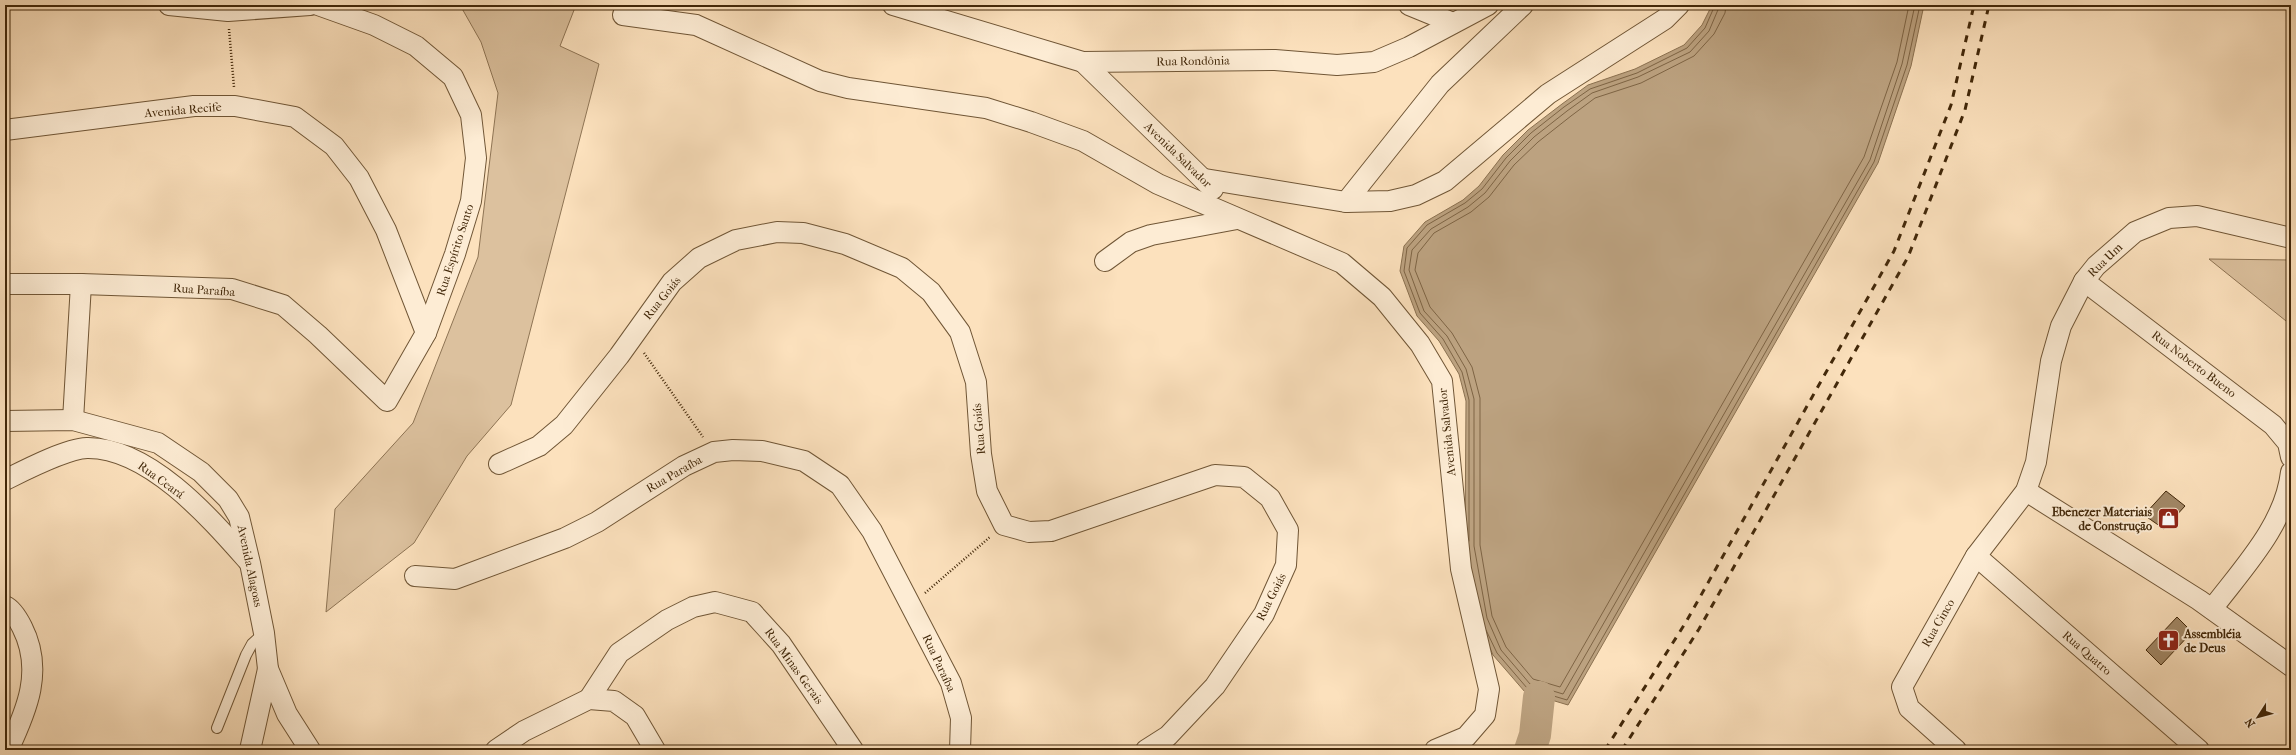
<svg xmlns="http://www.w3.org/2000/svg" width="2296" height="755" font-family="'IM FELL French Canon',serif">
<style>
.green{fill:#dcc19e;stroke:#8e7454}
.water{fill:#bca280;stroke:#8b7150}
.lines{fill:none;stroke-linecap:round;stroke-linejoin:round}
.shore{stroke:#7e6444;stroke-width:1}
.river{stroke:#bca280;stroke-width:32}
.building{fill:#a28867;stroke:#412709}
.service-casing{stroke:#705636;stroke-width:12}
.minor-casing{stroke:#705636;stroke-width:22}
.path{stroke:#412709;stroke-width:2.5;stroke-dasharray:1 2;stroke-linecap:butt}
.service{stroke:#fdecd4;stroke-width:10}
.minor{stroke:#fdecd4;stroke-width:20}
.rail{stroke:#412709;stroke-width:3;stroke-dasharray:7 7;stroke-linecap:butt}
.labels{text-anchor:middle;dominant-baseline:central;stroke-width:4;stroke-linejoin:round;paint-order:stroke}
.street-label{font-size:12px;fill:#412709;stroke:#fdecd4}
.poi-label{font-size:12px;font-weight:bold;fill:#412709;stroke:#fdecd4;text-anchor:end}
</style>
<rect width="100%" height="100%" fill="#fce1bd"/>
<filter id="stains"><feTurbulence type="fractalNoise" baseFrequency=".005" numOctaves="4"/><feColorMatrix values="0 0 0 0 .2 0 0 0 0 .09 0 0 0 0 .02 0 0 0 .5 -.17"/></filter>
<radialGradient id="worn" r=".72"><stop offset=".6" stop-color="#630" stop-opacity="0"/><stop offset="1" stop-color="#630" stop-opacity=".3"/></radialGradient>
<g class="green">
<polygon points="460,5 576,5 560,46 599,64 511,405 467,456 414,543 326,612 335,509 413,423 478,257 498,93 481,42"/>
<polygon points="2209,259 2291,260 2291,325"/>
</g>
<polygon class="water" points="1712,5 1924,5 1911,66 1878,163 1568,705 1525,692 1493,655 1478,620 1465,546 1466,401 1459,374 1439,341 1417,316 1400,271 1404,246 1425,222 1463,200 1479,186 1503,155 1528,130 1562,104 1588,85 1635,69 1684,45 1702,25"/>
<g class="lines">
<g class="shore">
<polyline points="1720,5 1709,31 1690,52 1638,77 1592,93 1567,111 1534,137 1510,161 1485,193 1468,207 1431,229 1412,250 1409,270 1424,311 1447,336 1466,369 1474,399 1474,546 1487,618 1501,650 1530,684 1563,694 1870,160 1902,64 1915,5"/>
<polyline points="1726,5 1725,13 1714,34 1694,56 1641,83 1595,98 1571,116 1538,142 1514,165 1489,197 1471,212 1434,233 1418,253 1415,270 1430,307 1452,333 1472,367 1480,398 1480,545 1492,616 1506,647 1533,679 1560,687 1864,157 1897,62 1909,5"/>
<polyline points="1469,541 1469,400 1462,372 1443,339 1420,313 1404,271 1407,248 1427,225 1465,203 1482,189 1506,158 1531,133 1564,107 1590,89 1637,73 1687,48 1705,28 1715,5"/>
<polyline points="1486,630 1497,653 1527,688 1567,700 1874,162 1907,65 1920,5"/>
</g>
<polyline class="river" points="1530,750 1535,735 1539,697"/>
</g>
<g class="building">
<polygon points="2166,491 2185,506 2164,529 2144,515"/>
<polygon points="2177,617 2192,632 2161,665 2146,650"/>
</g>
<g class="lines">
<defs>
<polyline id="service" points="217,728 246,655 252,644 264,633"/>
<g id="minor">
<polyline points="169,5 228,11 310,5"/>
<polyline points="893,5 1083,62 1275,60 1337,65 1374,62 1409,47 1488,5"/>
<polyline points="1409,5 1453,23"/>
<polyline points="623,15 696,25 820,81 848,88 986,108 1031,122 1083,141 1158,184 1342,263 1382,297 1420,344 1442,381 1461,569 1489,689 1485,715 1466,737 1435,750"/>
<polyline points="1083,62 1213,189"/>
<polyline points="5,130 194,106 235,106 295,117 334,146 359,178 386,230 426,333"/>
<polyline points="1205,179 1346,202 1390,201 1416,195 1445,181 1548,94 1665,19 1679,5"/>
<polyline points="1346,202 1440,84 1523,5"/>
<polyline points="1105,261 1131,242 1151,235 1237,219"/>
<polyline points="2084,281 2273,425 2288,443 2291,457"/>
<polyline points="5,284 81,284 232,289 283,305 318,335 387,401 426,333 455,254 471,201 476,158 471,115 453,77 416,46 374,25 318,5"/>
<polyline points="73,420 81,284"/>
<polyline points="5,421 73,420 158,443 201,472 228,499 239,517 250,563 264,633 268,669 287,714 310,750"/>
<polyline points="499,464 539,446 564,425 619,356 672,282 699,258 736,240 777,232 803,233 845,244 902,268 931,292 960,332 976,382 981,454 987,491 1004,525 1029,532 1051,531 1215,475 1244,477 1270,498 1288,530 1286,565 1264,614 1215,686 1168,736 1146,750"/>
<path d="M 5,480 C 25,470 65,449 87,448 C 149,447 211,519 249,562"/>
<polyline points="2026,491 2199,600 2291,666"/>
<polyline points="1976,556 2199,750"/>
<polyline points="415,576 455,579 565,538 597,522 684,466 714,452 733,450 762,451 804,461 840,485 872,531 951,683 961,718 960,750"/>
<path d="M 5,606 C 12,609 19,621 22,627 C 44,670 27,710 8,750"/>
<path d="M 2212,609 C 2243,568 2285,525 2291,472"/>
<polyline points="589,699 619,653 667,620 693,607 715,602 752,612 781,644 853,750"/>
<polyline points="250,750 268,669"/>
<polyline points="496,750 524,731 589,699 614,701 635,716 655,750"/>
<polyline points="1956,750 1909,708 1902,687 1976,556 2026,491 2036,462 2051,361 2061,326 2084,281 2096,266 2135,232 2169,218 2197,216 2291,238"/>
</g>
</defs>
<use href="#service" class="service-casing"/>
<use href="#minor" class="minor-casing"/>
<g class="path">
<polyline points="229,29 234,87"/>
<polyline points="644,353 703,437"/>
<polyline points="925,593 990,537"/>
</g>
<use href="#service" class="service"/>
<use href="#minor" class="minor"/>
<g class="rail">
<polyline points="1605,750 1686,622 1894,251 1951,105 1974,5"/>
<polyline points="1622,750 1699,629 1908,257 1965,110 1989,5"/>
</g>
</g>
<defs>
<symbol id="shop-square" viewBox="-11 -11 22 22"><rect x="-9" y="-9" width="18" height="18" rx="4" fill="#8f2418" stroke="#fdecd4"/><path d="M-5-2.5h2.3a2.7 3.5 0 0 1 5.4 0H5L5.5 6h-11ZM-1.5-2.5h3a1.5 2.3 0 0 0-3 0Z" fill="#fff"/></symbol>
<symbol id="church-square" viewBox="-11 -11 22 22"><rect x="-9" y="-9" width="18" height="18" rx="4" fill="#8f2418" stroke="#fdecd4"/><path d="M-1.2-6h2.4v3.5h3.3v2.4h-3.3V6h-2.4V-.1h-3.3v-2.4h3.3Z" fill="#fff"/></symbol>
</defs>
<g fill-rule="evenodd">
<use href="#shop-square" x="2156" y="506" width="25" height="25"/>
<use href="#church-square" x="2156" y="628" width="25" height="25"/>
</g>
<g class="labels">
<g class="street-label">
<text transform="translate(1193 61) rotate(-1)">Rua Rondônia</text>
<text transform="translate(183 110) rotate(-5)">Avenida Recife</text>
<text transform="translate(1178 155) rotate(44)">Avenida Salvador</text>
<text transform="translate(455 250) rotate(-72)">Rua Espírito Santo</text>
<text transform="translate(2105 260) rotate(-44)">Rua Um</text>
<text transform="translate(204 290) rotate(4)">Rua Paraíba</text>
<text transform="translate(662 298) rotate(-51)">Rua Goiás</text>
<text transform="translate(2194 364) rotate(37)">Rua Noberto Bueno</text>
<text transform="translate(979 429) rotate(-95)">Rua Goiás</text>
<text transform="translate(1447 432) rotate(-96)">Avenida Salvador</text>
<text transform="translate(674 474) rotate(-30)">Rua Paraíba</text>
<text transform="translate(161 480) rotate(36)">Rua Ceará</text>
<text transform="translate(250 566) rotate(78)">Avenida Alagoas</text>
<text transform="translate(1271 597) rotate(-63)">Rua Goiás</text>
<text transform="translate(1938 623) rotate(-60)">Rua Cinco</text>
<text transform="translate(2087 653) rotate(41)">Rua Quatro</text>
<text transform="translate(939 663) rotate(65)">Rua Paraíba</text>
<text transform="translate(794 666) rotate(54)">Rua Minas Gerais</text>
</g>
<g class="poi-label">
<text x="2152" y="512">Ebenezer Materiais<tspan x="2152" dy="14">de Construção</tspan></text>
<text x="2184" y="634" text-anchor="start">Assembléia<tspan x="2184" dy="14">de Deus</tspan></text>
</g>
</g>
<rect width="2296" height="755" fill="none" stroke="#fce1bd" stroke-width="20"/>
<rect x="6" y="6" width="2284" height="743" fill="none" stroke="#412709" stroke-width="2"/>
<rect x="10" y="10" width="2276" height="735" fill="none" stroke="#412709"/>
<g transform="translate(2258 717) rotate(234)" stroke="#fdecd4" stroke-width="3" paint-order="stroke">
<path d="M0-3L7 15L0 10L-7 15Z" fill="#412709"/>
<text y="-6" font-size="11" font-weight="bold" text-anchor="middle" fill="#412709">N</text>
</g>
<rect width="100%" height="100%" filter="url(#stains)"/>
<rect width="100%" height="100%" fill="url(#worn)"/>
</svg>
